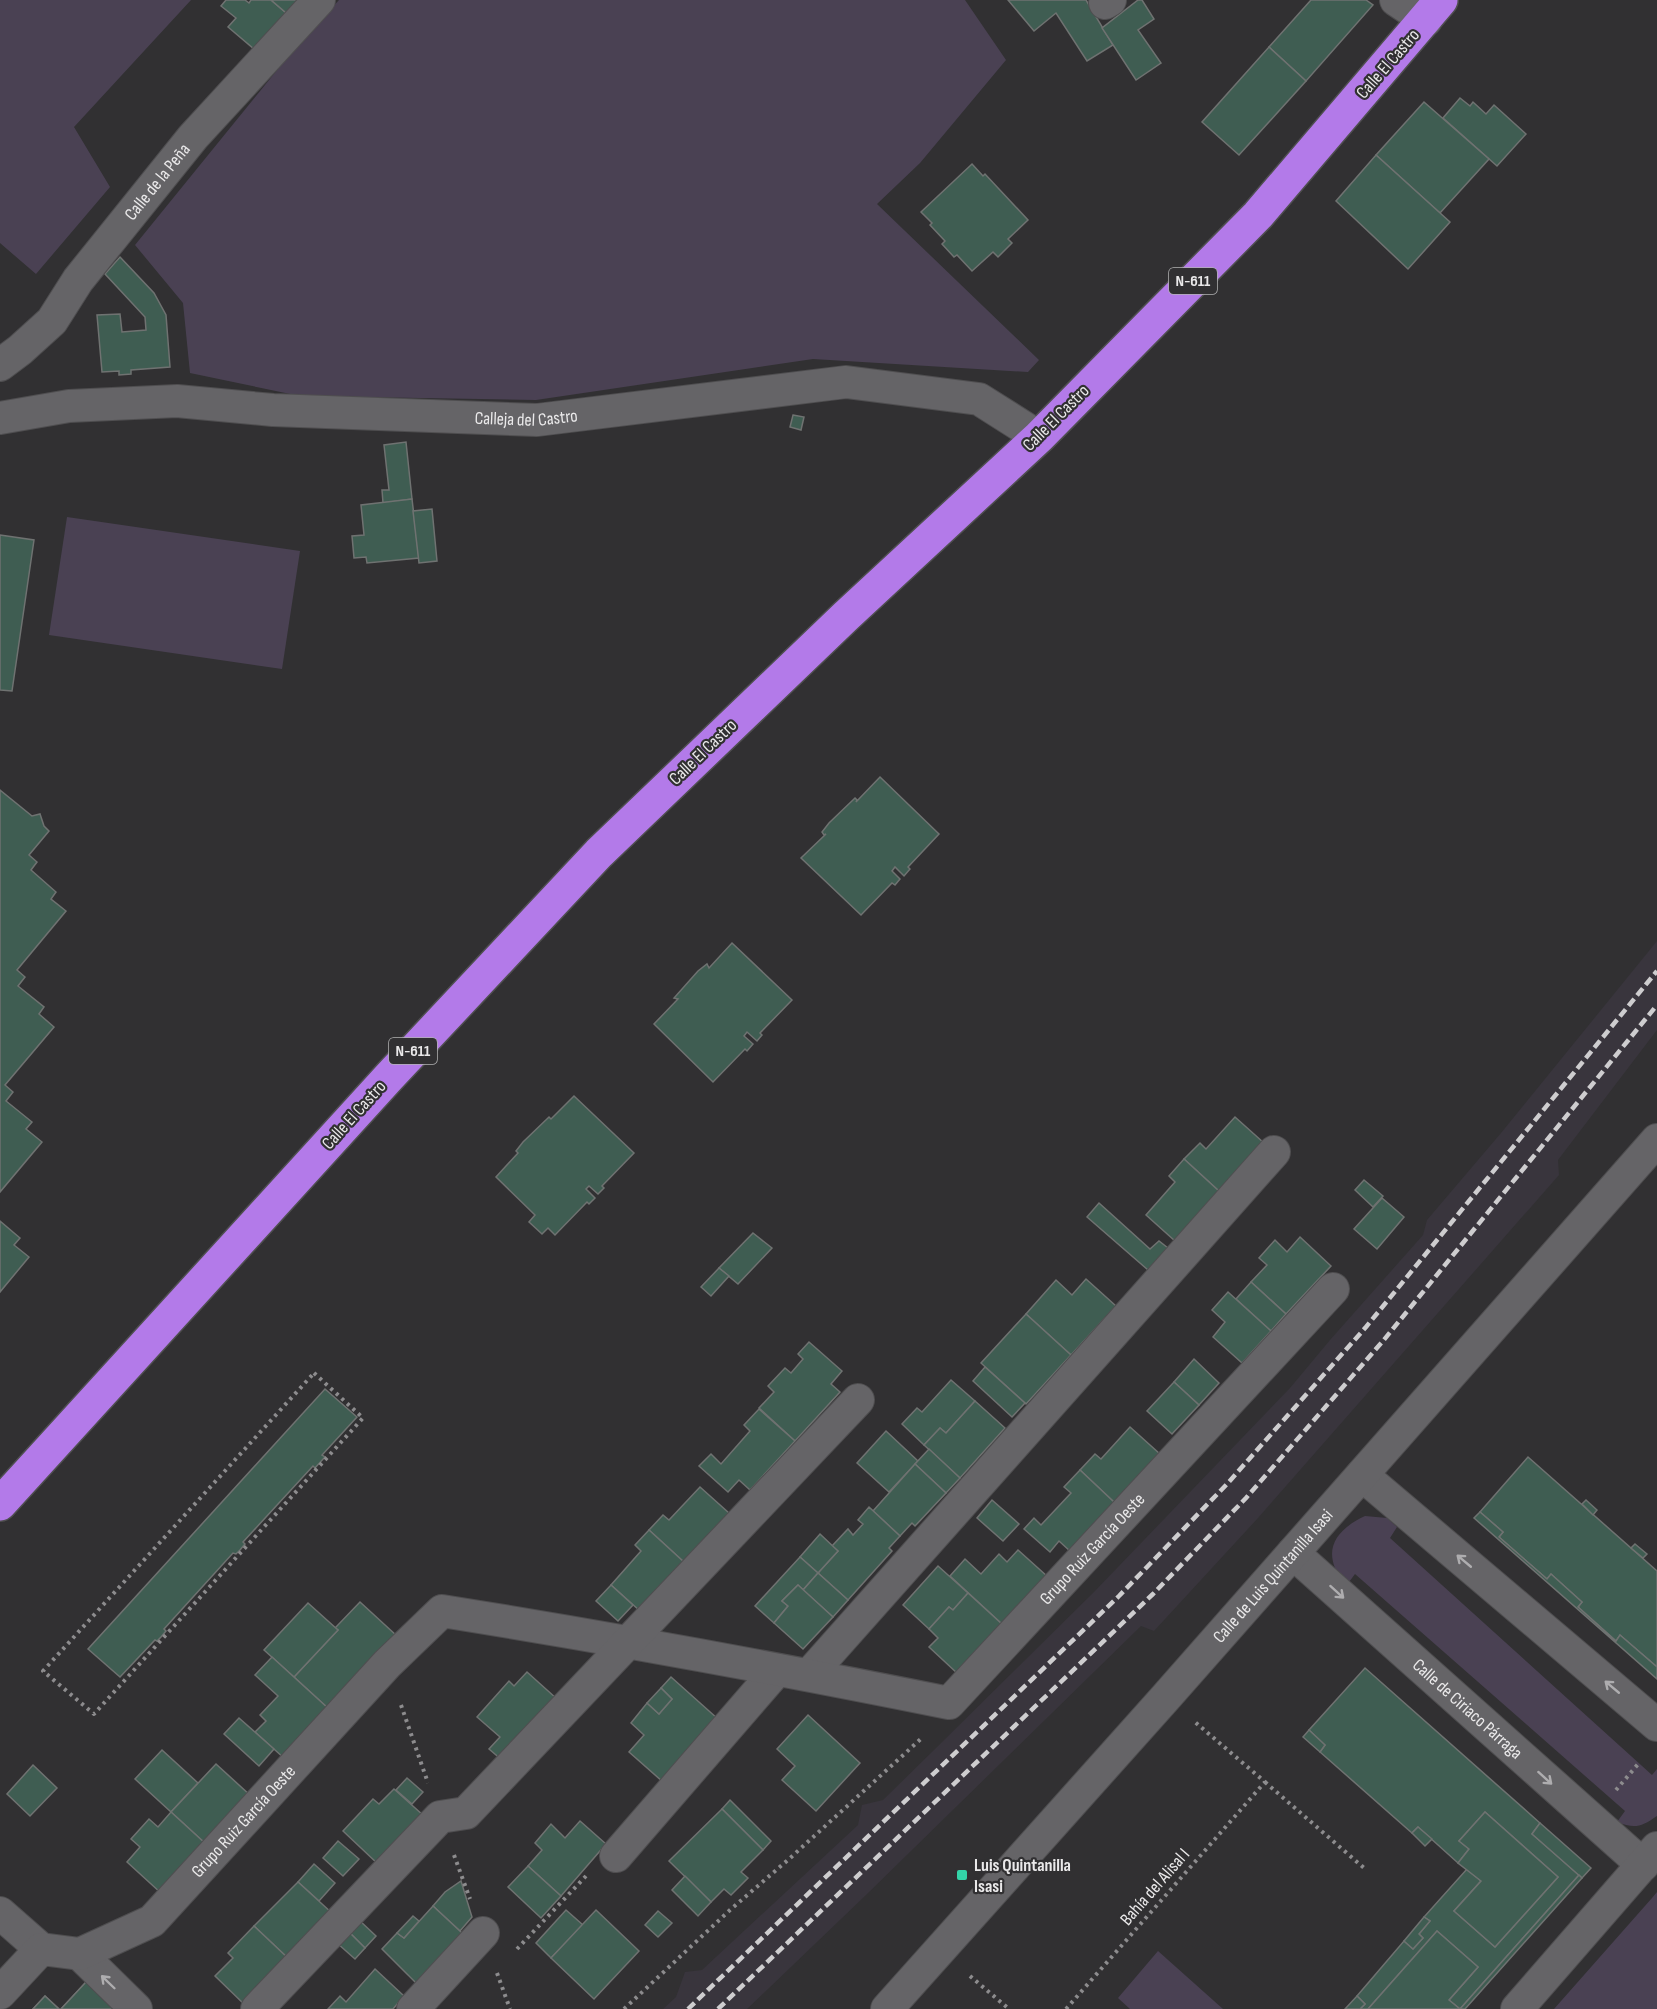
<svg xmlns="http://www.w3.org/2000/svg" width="1657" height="2009" font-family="'Sofia Sans Condensed',sans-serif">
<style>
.built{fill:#39353d}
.green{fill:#4a4153}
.building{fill:#3f5d52;stroke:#6f7271;stroke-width:1.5}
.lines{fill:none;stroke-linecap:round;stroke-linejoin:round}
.street-casing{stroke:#4f4e50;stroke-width:34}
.highway-casing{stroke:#4f4e50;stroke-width:36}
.path{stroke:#8d8c8e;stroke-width:4;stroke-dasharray:3 4.5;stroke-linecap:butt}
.street{stroke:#656467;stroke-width:32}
.highway{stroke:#b37ae9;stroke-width:33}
.rail{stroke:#cecdcf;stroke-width:4.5;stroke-dasharray:9 4.5;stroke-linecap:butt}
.oneway{stroke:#aeadaf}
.poi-dot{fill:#33d4a8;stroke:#313032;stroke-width:2}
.labels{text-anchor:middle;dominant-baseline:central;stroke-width:4.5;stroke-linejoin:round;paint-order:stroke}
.shield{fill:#313032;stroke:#b2b2b3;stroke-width:1.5}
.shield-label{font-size:16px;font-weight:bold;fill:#eae9ea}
.street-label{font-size:18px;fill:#eae9ea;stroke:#313032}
.poi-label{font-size:18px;font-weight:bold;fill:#eae9ea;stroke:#313032;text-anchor:start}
</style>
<rect width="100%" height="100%" fill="#313032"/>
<polygon class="built" points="1657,941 1657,1030 1558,1160 1559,1175 1258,1518 1154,1631 1141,1626 866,1895 747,2009 663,2009 676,1997 685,1972 702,1970 858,1825 862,1805 883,1800 934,1750 1094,1592 1290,1388 1330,1340 1423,1235 1427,1220 1501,1133"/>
<g class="green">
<polygon points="0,0 191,0 74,127 110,187 36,274 0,243"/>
<polygon points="339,0 965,0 1006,60 920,163 877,204 1039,360 1028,372 813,359 536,400 300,396 190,373 183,303 135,245 291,53"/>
<polygon points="67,517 300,551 282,669 49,635"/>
<path d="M 1365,1516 L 1387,1518 L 1397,1527 L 1390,1538 L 1652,1775 L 1657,1769 L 1657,1816 C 1641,1827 1635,1829 1617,1822 L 1625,1811 L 1355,1574 L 1346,1586 C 1321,1555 1331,1532 1365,1516 Z"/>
<polygon points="1657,1892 1657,2009 1554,2009 1652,1898"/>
<polygon points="1158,1951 1223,2009 1130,2009 1118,1998"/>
</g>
<g class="building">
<polygon points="226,0 245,0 249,3 251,0 271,0 292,18 261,55 228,27 236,18 221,6"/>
<polygon points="271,0 307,0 292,18"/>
<polygon points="1008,0 1086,0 1113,45 1087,61 1056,13 1034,31"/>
<polygon points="1138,0 1142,0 1154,19 1138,30 1161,63 1136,80 1102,28"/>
<polygon points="1311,0 1366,0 1373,5 1306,81 1269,47"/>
<polygon points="1269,47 1306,81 1239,155 1202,122"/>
<polygon points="1460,98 1470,106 1473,102 1486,114 1494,105 1526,134 1497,166 1443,118"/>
<polygon points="1424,102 1489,159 1440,213 1376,155"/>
<polygon points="1376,155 1450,222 1408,269 1336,201"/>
<polygon points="972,164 983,176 985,174 1028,220 1008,239 1012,243 998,257 993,252 972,271 957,255 954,257 942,244 945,241 930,225 932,223 921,212"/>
<polygon points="120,257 154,293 166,315 170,367 131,370 131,374 119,375 119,371 102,372 97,315 120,314 122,332 146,330 145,317 105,274"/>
<polygon points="793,415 804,417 801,430 790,427"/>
<polygon points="406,442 412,499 383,503 382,490 389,490 384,445"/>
<polygon points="412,499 419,558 367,563 366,557 354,558 352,536 364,535 361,505"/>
<polygon points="432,509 437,561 419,563 413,511"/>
<polygon points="0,535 34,540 12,691 0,690"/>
<polygon points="880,777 939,834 908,867 910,869 904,876 895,867 892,871 900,879 895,885 892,883 861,915 801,858 826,834 824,835 822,832 829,823 855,798 857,800 856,802"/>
<polygon points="0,790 32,816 40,814 44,826 49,831 29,855 37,862 31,870 56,892 51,899 66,911 17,970 25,977 18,986 44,1007 39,1014 54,1027 5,1085 13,1092 6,1101 32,1122 26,1129 42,1142 0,1192"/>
<polygon points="732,943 792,1000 760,1033 762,1035 757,1041 747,1032 744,1036 753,1044 747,1051 745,1049 713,1082 654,1024 678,999 674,998 698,971 707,964 709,968"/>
<polygon points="574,1096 634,1153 602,1186 604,1188 598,1194 589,1186 586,1189 595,1198 589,1204 587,1202 555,1235 548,1228 542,1234 529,1222 535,1215 496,1177 518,1153 516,1151 523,1142 549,1117 551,1119"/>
<polygon points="1235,1117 1264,1143 1220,1192 1184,1159 1200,1143 1206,1149"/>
<polygon points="1184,1159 1220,1192 1175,1241 1146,1215 1175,1182 1169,1176"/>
<polygon points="1364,1180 1383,1196 1373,1207 1355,1190"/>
<polygon points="1382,1198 1404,1217 1377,1249 1354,1229"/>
<polygon points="1099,1203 1150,1249 1159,1241 1168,1248 1148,1270 1087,1217"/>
<polygon points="0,1221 20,1238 14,1245 29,1257 0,1292"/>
<polygon points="753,1233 772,1248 738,1284 719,1268"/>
<polygon points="1300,1237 1331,1266 1286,1314 1251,1282 1267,1265 1259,1258 1275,1240 1287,1252"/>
<polygon points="719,1268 729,1276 711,1296 701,1287"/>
<polygon points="1086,1279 1116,1306 1071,1355 1026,1314 1056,1280 1072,1295"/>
<polygon points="1251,1282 1286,1314 1271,1331 1236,1299"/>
<polygon points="1228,1292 1271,1331 1242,1363 1213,1337 1225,1322 1212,1310"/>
<polygon points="1026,1314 1071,1355 1026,1404 981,1363"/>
<polygon points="809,1342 842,1371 831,1384 840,1392 795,1441 759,1408 774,1392 768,1386 785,1368 791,1373 803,1359 798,1354"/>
<polygon points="1194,1359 1219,1383 1199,1405 1174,1382"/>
<polygon points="985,1367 1025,1403 1012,1417 973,1381"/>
<polygon points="951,1380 975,1401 946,1433 940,1428 924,1445 902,1424 917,1408 922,1412"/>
<polygon points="1174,1382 1199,1405 1172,1434 1147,1411"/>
<polygon points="325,1389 357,1417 322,1455 325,1457 315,1468 313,1466 243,1542 245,1544 240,1550 236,1554 233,1553 164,1629 166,1631 161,1637 157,1641 155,1640 120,1677 88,1649"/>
<polygon points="975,1401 1005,1428 960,1478 924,1445 940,1428 946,1433"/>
<polygon points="759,1409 795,1441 750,1490 739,1480 728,1492 699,1466 711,1454 721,1464 750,1431 744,1425"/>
<polygon points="1130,1427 1160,1454 1115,1503 1080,1470 1095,1454 1101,1459"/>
<polygon points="886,1431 918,1461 889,1492 857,1463"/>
<polygon points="929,1449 960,1478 946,1493 915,1464"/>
<polygon points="1528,1457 1657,1571 1657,1667 1620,1635 1616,1641 1578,1607 1582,1602 1551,1574 1547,1579 1499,1537 1503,1532 1480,1512"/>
<polygon points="915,1464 946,1493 915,1526 912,1523 900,1536 873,1511"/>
<polygon points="1080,1470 1115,1503 1071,1552 1059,1541 1050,1552 1024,1529 1034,1518 1041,1525 1071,1493 1064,1487"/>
<polygon points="700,1487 729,1513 685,1563 649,1530 663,1515 669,1520"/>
<polygon points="992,1500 1019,1524 1003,1541 977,1518"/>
<polygon points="1586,1500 1597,1510 1593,1515 1582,1504"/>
<polygon points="869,1507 900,1536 889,1548 892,1551 848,1600 818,1573 838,1551 832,1546 848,1529 853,1535 863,1524 858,1520"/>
<polygon points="1480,1512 1503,1532 1499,1537 1547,1579 1551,1574 1582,1602 1578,1607 1616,1641 1620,1635 1657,1667 1657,1679 1474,1518"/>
<polygon points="649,1530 685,1563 640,1611 611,1585 641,1551 635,1545"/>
<polygon points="820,1534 838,1551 818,1573 800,1557"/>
<polygon points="1635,1544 1647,1554 1643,1558 1631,1548"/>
<polygon points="1018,1550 1048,1577 1003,1625 950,1576 965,1559 981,1574 999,1554 1007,1562"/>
<polygon points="800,1557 818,1573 803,1590 798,1585 782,1601 788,1606 774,1623 755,1606"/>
<polygon points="938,1566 968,1593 953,1610 949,1607 929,1629 903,1605"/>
<polygon points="818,1573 848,1600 833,1617 803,1590"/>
<polygon points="611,1585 633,1605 618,1621 596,1601"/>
<polygon points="798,1585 833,1617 803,1649 774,1623 788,1606 782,1601"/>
<polygon points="968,1593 1003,1625 958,1674 929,1647 938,1638 929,1629 949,1607 953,1610"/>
<polygon points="360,1602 397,1636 330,1710 294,1677 338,1630 335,1628"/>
<polygon points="308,1603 338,1630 294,1677 264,1650"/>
<polygon points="272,1657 330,1710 285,1759 255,1732 266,1721 260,1715 278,1696 255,1675"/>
<polygon points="1365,1668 1540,1823 1532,1834 1579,1875 1460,2009 1449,2000 1478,1967 1437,1931 1368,2009 1360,2009 1365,2004 1357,1996 1404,1941 1413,1949 1423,1938 1419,1934 1430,1921 1424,1917 1467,1869 1481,1881 1454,1911 1495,1947 1558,1877 1485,1812 1459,1841 1469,1849 1458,1863 1418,1827 1412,1833 1320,1752 1325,1745 1309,1730"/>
<polygon points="527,1672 557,1699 503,1761 489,1749 500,1737 477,1717 509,1681 514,1686"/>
<polygon points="671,1677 718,1719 663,1782 629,1752 644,1735 631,1723 647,1703 659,1714 672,1699 661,1688"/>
<polygon points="661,1688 672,1699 659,1714 647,1703"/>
<polygon points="808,1715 860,1763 816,1811 782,1780 795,1766 777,1749"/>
<polygon points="239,1718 274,1749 259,1766 224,1734"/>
<polygon points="1309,1730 1325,1745 1320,1752 1303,1737"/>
<polygon points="162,1750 198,1783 171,1812 135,1779"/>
<polygon points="216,1764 251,1796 207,1845 171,1812"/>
<polygon points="33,1765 57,1788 30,1816 7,1794"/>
<polygon points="407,1778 423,1792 412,1804 396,1790"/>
<polygon points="394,1789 424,1816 379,1865 343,1831 373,1799 379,1804"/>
<polygon points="730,1800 771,1841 763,1850 722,1809"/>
<polygon points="722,1809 763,1850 741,1872 748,1878 731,1895 724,1889 711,1902 669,1861"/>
<polygon points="171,1812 207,1845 162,1894 127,1862 140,1847 131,1839 149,1819 158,1827"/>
<polygon points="1485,1812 1558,1877 1495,1947 1454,1911 1481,1881 1458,1863 1469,1849 1459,1841"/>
<polygon points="580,1821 606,1844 561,1896 528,1866 542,1850 535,1843 551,1824 565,1838"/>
<polygon points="1540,1823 1591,1868 1582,1878 1532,1834"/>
<polygon points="1418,1827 1432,1839 1425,1846 1412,1833"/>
<polygon points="338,1841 359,1859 343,1876 323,1858"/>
<polygon points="314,1864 335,1883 319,1901 298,1882"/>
<polygon points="528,1866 561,1896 541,1918 508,1887"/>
<polygon points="1579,1875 1582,1878 1465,2009 1460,2009"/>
<polygon points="685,1876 711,1902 698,1916 672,1890"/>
<polygon points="461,1881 472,1917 460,1931 433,1906 445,1892"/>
<polygon points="298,1882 333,1914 291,1961 254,1926"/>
<polygon points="433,1906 462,1933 416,1983 382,1949 397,1933 404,1938"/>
<polygon points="566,1910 583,1925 551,1958 536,1943"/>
<polygon points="596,1910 639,1951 594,1999 551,1958"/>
<polygon points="658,1911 672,1923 658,1937 645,1925"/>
<polygon points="413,1916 419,1921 404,1938 397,1933"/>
<polygon points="1424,1917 1430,1921 1419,1934 1423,1938 1413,1949 1404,1941"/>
<polygon points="359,1920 376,1936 365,1948 348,1931"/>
<polygon points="254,1926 291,1961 247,2007 215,1976 233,1958 228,1953"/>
<polygon points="348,1931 365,1948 355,1959 337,1943"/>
<polygon points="1437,1931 1478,1967 1449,2000 1460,2009 1368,2009"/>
<polygon points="375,1969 404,1996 393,2009 328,2009 340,1996 346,2002"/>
<polygon points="86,1982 116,2009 61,2009"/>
<polygon points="86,1982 116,2009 61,2009"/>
<polygon points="45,1996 59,2009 33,2009"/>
<polygon points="45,1996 59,2009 33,2009"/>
<polygon points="1357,1996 1365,2004 1360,2009 1345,2009"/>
</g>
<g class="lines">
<defs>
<g id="street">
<polyline points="1396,0 1426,20"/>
<polyline points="1105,3 1110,0"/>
<path id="s1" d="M 0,365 L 20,350 L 52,321 L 78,280 L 193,137 L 319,0"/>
<path id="s2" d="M 0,418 L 69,406 L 177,401 L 273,410 L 537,420 L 846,382 L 979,399 L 1039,437"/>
<polyline points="1362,1475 1657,1725"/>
<path id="s3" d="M 1293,1553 L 1643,1865"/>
<polyline points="809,1675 1274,1152"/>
<polyline points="616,1856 777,1670"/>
<polyline points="0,1913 41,1949"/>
<polyline points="80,1954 136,2009"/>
<path id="s4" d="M 0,1993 L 41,1949 L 80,1954 L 152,1921 L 387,1664 L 442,1611 C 611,1638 780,1669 949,1703 L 1333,1289"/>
<polyline points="257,2009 440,1817 466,1813 858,1400"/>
<polyline points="413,2009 483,1933"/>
<path id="s5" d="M 887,2009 L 1166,1697 L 1657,1140"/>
<polyline points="1517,2009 1657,1848"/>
</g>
<polyline id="highway" points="0,1504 389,1077 599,853 846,616 1039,437 1258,215 1441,0"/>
</defs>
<use href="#street" class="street-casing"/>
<use href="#highway" class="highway-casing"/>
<g class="path">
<polygon points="314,1373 363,1418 94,1714 43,1671"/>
<polyline points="401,1705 428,1783"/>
<polyline points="1265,1782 1364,1868"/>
<polyline points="1616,1790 1639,1763"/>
<polyline points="454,1855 470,1899"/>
<polyline points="517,1949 586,1876"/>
<polyline points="497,1973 510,2009"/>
<polyline points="970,1976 1009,2009"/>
<polyline points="624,2009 730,1910 789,1859 923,1737"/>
<polyline points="1066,2009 1265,1782 1195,1722"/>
</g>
<use href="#street" class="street"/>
<use href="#highway" class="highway"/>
<g class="rail">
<polyline points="688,2009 1119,1596 1227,1484 1366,1327 1657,971"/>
<polyline points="718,2009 1153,1594 1246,1498 1383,1341 1657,1005"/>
</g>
</g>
<defs><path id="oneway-shaft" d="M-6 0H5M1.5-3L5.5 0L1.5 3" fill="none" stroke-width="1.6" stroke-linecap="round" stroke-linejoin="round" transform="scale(1.5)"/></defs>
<g class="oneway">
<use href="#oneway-shaft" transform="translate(1464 1561) rotate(-140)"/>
<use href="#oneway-shaft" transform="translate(1337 1592) rotate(42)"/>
<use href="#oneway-shaft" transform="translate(1612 1687) rotate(-140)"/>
<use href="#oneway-shaft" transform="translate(1545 1778) rotate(42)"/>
<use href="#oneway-shaft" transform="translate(108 1982) rotate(-136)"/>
</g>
<rect class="poi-dot" x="956" y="1869" width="12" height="12" rx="3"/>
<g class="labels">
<g class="shield">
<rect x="1169" y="268" width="48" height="26" rx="4.5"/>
<rect x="389" y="1038" width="48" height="26" rx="4.5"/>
</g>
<g class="shield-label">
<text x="1193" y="281">N-611</text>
<text x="413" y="1051">N-611</text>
</g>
<g class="street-label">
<text transform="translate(1388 64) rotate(-49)">Calle El Castro</text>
<text stroke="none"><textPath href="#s1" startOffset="243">Calle de la Peña</textPath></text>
<text stroke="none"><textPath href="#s2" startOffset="528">Calleja del Castro</textPath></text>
<text transform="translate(1056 418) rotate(-45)">Calle El Castro</text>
<text transform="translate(703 752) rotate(-44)">Calle El Castro</text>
<text transform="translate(354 1115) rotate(-48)">Calle El Castro</text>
<text stroke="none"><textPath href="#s4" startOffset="1329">Grupo Ruiz García Oeste</textPath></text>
<text stroke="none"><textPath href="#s5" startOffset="580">Calle de Luis Quintanilla Isasi</textPath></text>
<text stroke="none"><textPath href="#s3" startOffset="234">Calle de Ciriaco Párraga</textPath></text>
<text stroke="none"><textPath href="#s4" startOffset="314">Grupo Ruiz García Oeste</textPath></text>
<text transform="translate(1155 1887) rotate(-49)">Bahía del Alisal I</text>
</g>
<g class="poi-label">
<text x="974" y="1865">Luis Quintanilla<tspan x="974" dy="21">Isasi</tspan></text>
</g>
</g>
</svg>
